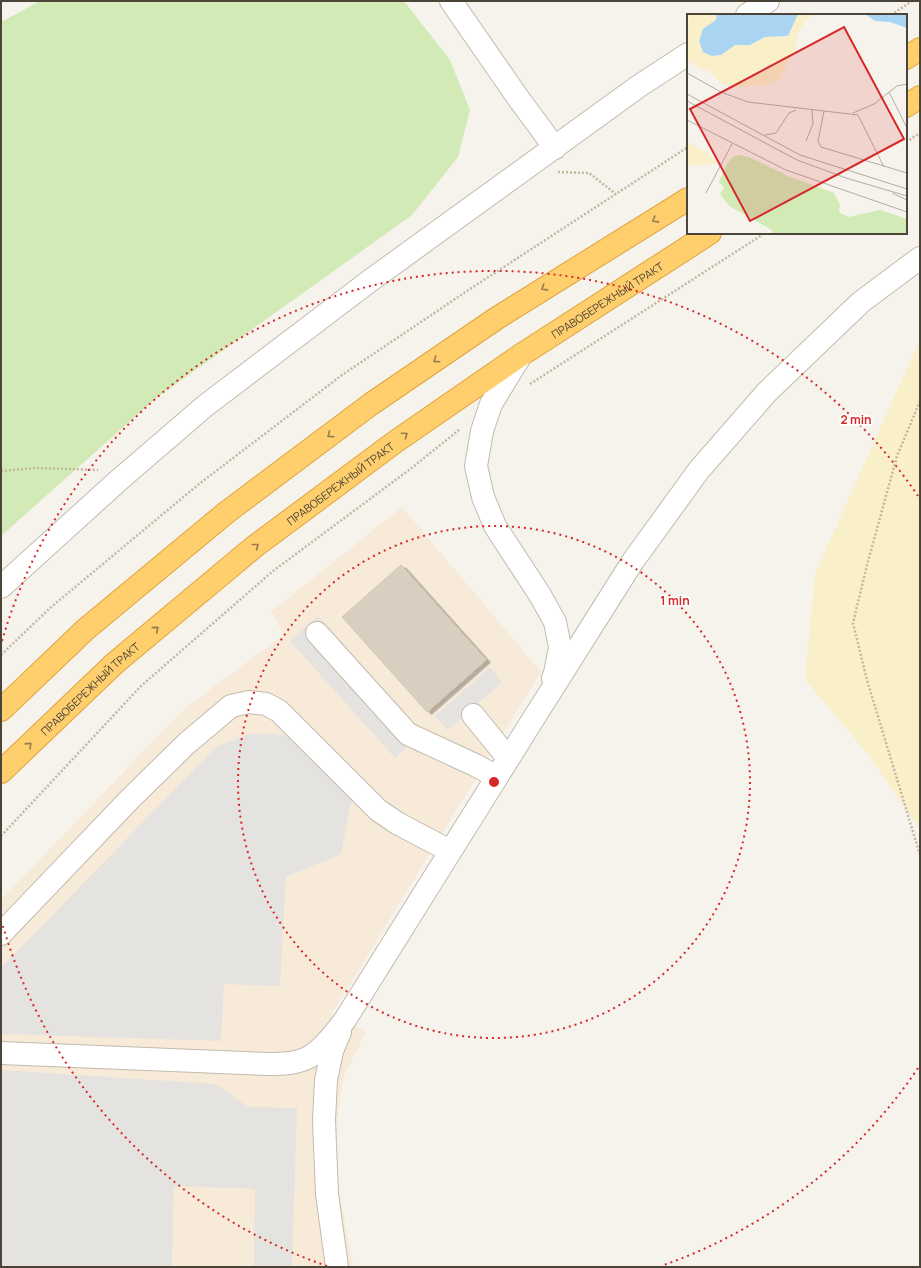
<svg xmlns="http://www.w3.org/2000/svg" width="921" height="1268" font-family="Manrope,sans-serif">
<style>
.commercial{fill:#f7ead8}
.green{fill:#d2eab5}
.sand{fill:#f9efc9}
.parking{fill:#e5e3e0}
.building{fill:#d8cfc1;stroke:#d3c7b4;filter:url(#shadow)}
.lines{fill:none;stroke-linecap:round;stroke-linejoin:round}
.minor-casing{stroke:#c2bbae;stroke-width:24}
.highway-casing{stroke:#e0a43c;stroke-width:24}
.path{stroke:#c4b79f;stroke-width:2.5;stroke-dasharray:2 2;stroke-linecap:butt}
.minor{stroke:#fff;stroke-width:22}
.highway{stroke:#ffcf6e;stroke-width:22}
.oneway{stroke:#937c4e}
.ring{fill:none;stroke:#d62828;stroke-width:2;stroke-dasharray:2 4}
.labels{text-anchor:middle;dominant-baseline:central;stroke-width:3.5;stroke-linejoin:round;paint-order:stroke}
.street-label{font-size:11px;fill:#4b4439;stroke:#fff}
.inset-road{fill:none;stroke:#b2ada4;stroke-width:1}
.view{fill:#d62828;fill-opacity:0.15;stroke:#d62828;stroke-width:2}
.inset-edge{fill:none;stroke:#4b4439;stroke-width:2}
.centre{fill:#d62828;stroke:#fff;stroke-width:2}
.ring-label{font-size:12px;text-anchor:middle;font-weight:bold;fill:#d62828;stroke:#fff;stroke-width:3.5;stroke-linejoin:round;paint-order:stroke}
</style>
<defs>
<filter id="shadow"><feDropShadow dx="4.5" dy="2.5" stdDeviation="0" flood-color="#0004"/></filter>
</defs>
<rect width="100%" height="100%" fill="#f6f3ec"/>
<polygon class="commercial" points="402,507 541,672 331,1015 366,1032 344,1076 338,1111 336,1173 353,1267 1,1267 1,900 186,707 284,635 271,612"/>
<polygon class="green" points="40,1 404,1 450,60 470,110 458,157 412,215 155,399 1,536 1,22"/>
<polygon class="sand" points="920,342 920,829 867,753 805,679 815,574 917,346"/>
<g class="parking">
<polygon points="318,616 423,733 395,758 290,641"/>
<polygon points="490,667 502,682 448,730 435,716"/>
<polygon points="252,733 289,735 352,797 341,854 286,877 280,986 224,984 221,1041 1,1034 1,968 216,747"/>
<polygon points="1,1070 216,1084 248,1107 297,1108 292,1267 254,1267 255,1189 174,1186 172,1267 1,1267"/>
</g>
<polygon class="building" points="401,565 486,660 427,712 342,617"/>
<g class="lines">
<defs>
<g id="minor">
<polyline points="451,1 516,95 555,148"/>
<polyline points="747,15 768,1"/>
<polyline points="521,355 491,404 482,431 476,466 483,497 495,526 540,595 555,622 560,647 555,673 553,678"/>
<polyline points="1,587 119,480 205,406 371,280 639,86 688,54"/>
<polyline points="317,633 408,734 475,765 497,777"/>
<polyline points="473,715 508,758"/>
<polyline points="1,934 128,801 186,744 231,706 249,702 266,704 279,711 378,810 397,823 450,851"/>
<path d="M 1,1053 L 267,1064 C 280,1064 295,1064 307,1058 C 321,1052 336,1032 345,1020 L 537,713 L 633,561 L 699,470 L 767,392 L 861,302 L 920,258"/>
<polyline points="337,1267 327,1194 324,1120 326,1080 332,1051 340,1032"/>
</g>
<g id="highway">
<polyline points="906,58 920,49"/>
<polyline points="906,106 920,97"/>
<polyline points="1,710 86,629 227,512 371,404 497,318 688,199"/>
<path id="s1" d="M 1,772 L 115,663 L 254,547 L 395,442 L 521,355 L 710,233"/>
</g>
</defs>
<use href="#minor" class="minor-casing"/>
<use href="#highway" class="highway-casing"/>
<g class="path">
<polyline points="891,15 912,1"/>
<polyline points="906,142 920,133"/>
<polyline points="558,172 589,173 616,194"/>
<polyline points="530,384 765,233"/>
<polyline points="920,401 897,456 867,565 853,623 867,680 920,855"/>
<polyline points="1,471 37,468 98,470"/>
<polyline points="1,655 50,608 199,484 342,375 467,291 688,147"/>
<polyline points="1,836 141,686 273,571 413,467 460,429"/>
</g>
<use href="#minor" class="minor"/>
<use href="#highway" class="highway"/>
</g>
<defs><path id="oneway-chevron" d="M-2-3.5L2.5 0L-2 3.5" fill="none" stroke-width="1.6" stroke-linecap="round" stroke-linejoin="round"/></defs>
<g class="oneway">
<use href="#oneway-chevron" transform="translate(655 220) rotate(148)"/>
<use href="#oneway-chevron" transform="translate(544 288) rotate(148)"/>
<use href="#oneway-chevron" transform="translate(436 360) rotate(146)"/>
<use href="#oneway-chevron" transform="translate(330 435) rotate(143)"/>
<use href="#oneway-chevron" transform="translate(405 435) rotate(-35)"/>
<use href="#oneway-chevron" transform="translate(256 546) rotate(-38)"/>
<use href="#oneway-chevron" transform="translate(156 629) rotate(-40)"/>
<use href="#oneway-chevron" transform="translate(29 745) rotate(-44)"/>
</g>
<g class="ring">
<circle cx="494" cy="782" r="256"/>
<path d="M918 1068A512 512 0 0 1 661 1266M327 1266A512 512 0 0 1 2 923M2 641A512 512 0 0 1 918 496"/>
</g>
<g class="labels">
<g class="street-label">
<text stroke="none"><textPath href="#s1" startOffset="770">ПРАВОБЕРЕЖНЫЙ ТРАКТ</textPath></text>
<text stroke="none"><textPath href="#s1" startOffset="446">ПРАВОБЕРЕЖНЫЙ ТРАКТ</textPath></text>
<text stroke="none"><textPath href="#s1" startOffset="122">ПРАВОБЕРЕЖНЫЙ ТРАКТ</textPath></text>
</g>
</g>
<g transform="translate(687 14)">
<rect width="220" height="220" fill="#f6f3ec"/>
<path d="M 52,141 L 62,143 L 101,162 L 147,179 L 153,191 L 152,198 L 161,203 L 193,196 L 220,205 L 220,220 L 85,220 L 85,216 L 42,192 L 33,180 L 37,174 L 32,168 L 41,148 L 46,143 Z" fill="#d2eab5"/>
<path d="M 2,0 L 30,0 L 29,6 L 12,27 L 16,38 L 30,42 L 48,31 L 63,31 L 78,23 L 101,22 L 111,0 L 127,1 L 119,6 L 111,19 L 108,34 L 93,65 L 80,71 L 46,73 L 35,70 L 23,58 L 0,47 ZM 0,128 L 22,140 L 29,147 L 29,150 L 0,151 Z" fill="#f9efc9"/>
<path d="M 30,0 L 111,0 L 101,22 L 78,23 L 63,31 L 48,31 L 34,41 L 25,42 L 16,38 L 12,27 L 16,15 L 29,6 ZM 178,0 L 220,0 L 220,14 L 203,8 L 188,7 Z" fill="#a9d4f2"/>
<path class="inset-road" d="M 0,59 L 34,78 L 61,88 L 171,101 L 197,153M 202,78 L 220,114M 0,80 L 113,141 L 220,175M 0,87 L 110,146 L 159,164 L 220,182M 137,97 L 131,127 L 134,133 L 220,159M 166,99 L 187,90 L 210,72 L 220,70M 0,106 L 99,156 L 220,198M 78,121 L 89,119 L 102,99 L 109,96M 119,127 L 126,110 L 125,96M 19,179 L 45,130M 205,179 L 220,186"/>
<path class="view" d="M 157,13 L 217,125 L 63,207 L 3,95 Z"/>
<rect width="220" height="220" class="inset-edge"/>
</g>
<circle cx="494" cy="782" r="6" class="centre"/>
<g class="ring-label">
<text x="856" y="424">2 min</text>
<text x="675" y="605">1 min</text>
</g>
<rect width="921" height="1268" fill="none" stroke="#4b4439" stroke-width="4"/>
</svg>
